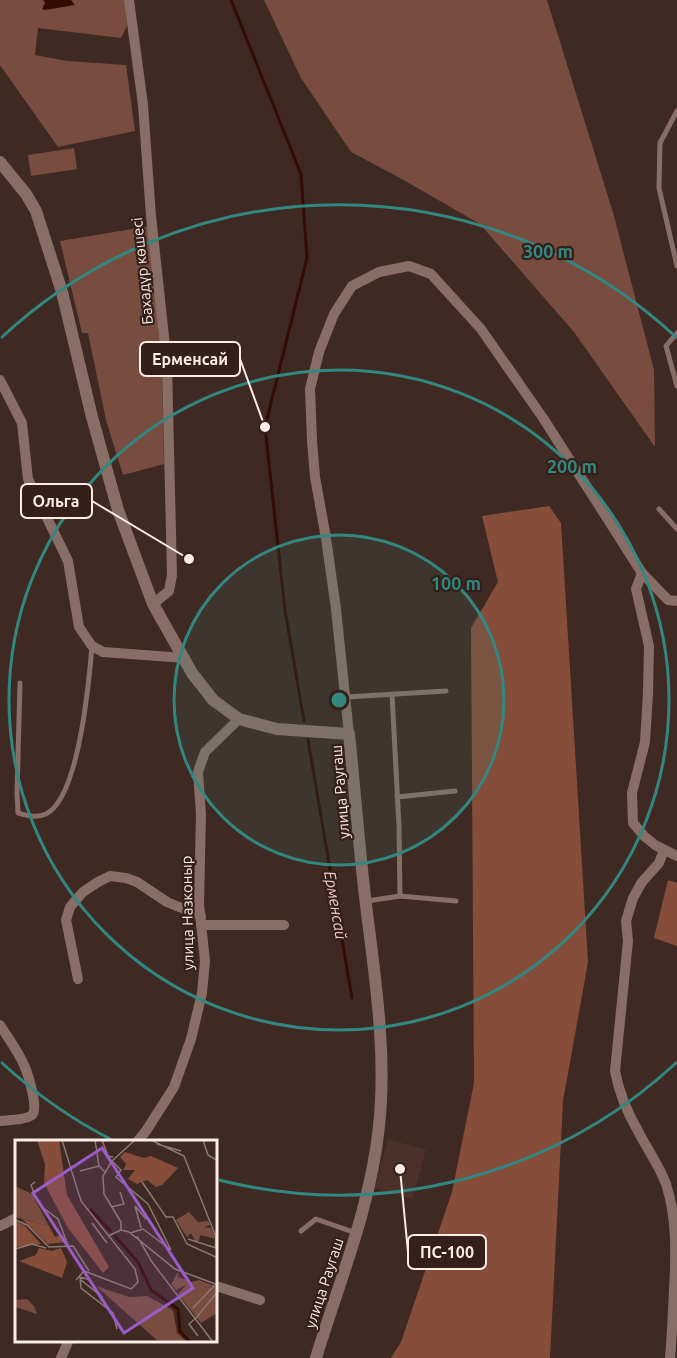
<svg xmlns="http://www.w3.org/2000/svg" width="677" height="1358" font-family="Ubuntu,sans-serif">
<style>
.built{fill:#4c3128}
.green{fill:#784c3e}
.forest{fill:#864d3a}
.water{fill:#340d02}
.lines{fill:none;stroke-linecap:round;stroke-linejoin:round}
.stream{stroke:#340d02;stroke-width:3}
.service{stroke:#896e65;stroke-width:5}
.minor{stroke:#896e65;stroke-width:10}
.tertiary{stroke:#896e65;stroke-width:12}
.ring{fill:none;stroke:#328880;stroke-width:3}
.labels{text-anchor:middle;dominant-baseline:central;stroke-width:4.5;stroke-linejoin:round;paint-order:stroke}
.street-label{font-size:15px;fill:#fbece7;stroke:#342019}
.water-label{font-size:16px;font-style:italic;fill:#f2cdc1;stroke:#342019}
.inset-river{fill:none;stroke:#340d02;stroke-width:3}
.inset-road{fill:none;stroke:#8a7871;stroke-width:1.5}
.view{fill:#9b5cc9;fill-opacity:0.15;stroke:#9b5cc9;stroke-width:3}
.inset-edge{fill:none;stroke:#fbece7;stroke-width:3}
.centre{fill:#328880;stroke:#342019;stroke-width:3}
.ring-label{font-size:18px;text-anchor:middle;font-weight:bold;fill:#328880;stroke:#342019;stroke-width:4.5;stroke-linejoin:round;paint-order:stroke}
.leader{fill:none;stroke:#fbece7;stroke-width:2}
.callout-dot{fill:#fbece7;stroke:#342019;stroke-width:2}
.callout{fill:#342019;stroke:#fbece7;stroke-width:2}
.callout-label{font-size:16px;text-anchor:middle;font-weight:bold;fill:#fbece7}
</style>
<rect width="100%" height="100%" fill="#3f2a23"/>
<polygon class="built" points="388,1139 426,1150 412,1199 375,1188"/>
<g class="green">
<polygon points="0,0 125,0 127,26 121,38 38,28 35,55 67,61 126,65 135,131 58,147 0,65"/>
<polygon points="264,0 547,0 614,216 654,370 655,447 574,332 480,224 400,178 351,152 301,78"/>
<polygon points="74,148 77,169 31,176 28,155"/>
<polygon points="150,226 162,369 164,464 123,475 106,420 88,333 82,333 60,241"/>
</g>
<g class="forest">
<polygon points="549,506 561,523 588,962 563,1101 550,1358 391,1358 401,1342 452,1192 474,1083 471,628 498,582 482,516"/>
<polygon points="668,880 677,883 677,946 654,938"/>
</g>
<polygon class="water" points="43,0 71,0 75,5 45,10 42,9 45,3"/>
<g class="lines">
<g class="stream">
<polyline points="231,0 301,174 307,258 265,427 285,610 304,721"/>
<polyline points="308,740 352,998"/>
</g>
<g class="service">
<polyline points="677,111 660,143 659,188 677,266"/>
<polyline points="677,333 666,346 677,386"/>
<polyline points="659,509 677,529"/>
<path d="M 20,683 L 17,793 L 18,813 C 27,816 37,818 46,814 C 79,797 89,682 92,646"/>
<polyline points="392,694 399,826 400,896"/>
<polyline points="346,697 446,691"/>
<polyline points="397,797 455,791"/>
<polyline points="367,901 400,896 456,901"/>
<polyline points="301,1231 316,1219 356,1233"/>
</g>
<g class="minor">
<polyline points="129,0 143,105 151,216 167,364 172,575 169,591 153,604"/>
<polyline points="0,380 22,423 28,479 68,561 79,627 92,646 103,652 185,658"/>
<polyline points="642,573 636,589 649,646 648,693 645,742 632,793 633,823 644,836 655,845 677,856"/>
<polyline points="349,734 336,609 326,538 315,477 312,441 310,389 319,352 334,314 352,286 379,272 409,266 431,274 481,329 543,418 642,573 668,600 677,601"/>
<path d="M 664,850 L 659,863 L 642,882 L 633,898 L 626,921 L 628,941 L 615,1071 C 619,1093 627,1112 638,1131 C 647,1149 659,1165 666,1184 C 677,1217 676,1255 674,1289 C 673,1312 672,1335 670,1358"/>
<polyline points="201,925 284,925"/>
<polyline points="78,979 66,920 70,907 83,892 98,882 110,876 126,878 137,882 167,902 201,916"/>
<path d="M 0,1025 C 8,1038 18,1051 24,1065 C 28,1074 39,1109 32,1115 C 26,1120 8,1120 0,1121"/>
<polyline points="137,1142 146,1131 174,1087 191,1039 202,993 205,961 199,904 201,814 198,772 205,752 239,719"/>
<polyline points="0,1226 16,1218"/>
<polyline points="216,1286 260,1300"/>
<polyline points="61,1358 68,1342"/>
</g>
<path class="tertiary" d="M 0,162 L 26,194 L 36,211 L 62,292 L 92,417 L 118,510 L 153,604 L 192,673 L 213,700 L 239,719 L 277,729 L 349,734 C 355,791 359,848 366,905 C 375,978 387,1053 379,1126 C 371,1206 339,1282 316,1358"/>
</g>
<circle cx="339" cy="700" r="165" fill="#328880" fill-opacity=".12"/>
<g class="ring">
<circle cx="339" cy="700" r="165"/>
<circle cx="339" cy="700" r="330"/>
<path d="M677 1062A495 495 0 0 1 219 1180M114 1141A495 495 0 0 1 1 1062M1 338A495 495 0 0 1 677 338"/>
</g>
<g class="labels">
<g class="street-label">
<text transform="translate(142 271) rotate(-96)">Бахадүр көшесі</text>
<text transform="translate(340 792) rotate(-95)">улица Раугаш</text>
<text transform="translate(187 913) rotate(-91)">улица Назконыр</text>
<text transform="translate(324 1283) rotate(-72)">улица Раугаш</text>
</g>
<g class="water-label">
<text transform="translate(336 905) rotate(80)">Ерменсай</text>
</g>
</g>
<g transform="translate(15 1140)">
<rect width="202" height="202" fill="#3f2a23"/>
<path d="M 0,46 L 17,54 L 34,86 L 0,77 ZM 174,72 L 183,82 L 193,81 L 195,85 L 189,87 L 196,88 L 201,99 L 185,95 L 184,101 L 180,101 L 176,93 L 172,97 L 161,80 ZM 163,132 L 163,137 L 177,142 L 184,140 L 202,147 L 202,173 L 186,183 L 163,154 L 171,145 L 161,150 L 156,144 ZM 81,146 L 114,157 L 132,156 L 158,170 L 162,193 L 172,202 L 144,202 ZM 12,159 L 19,166 L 22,174 L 0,167 L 0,160 Z" fill="#784c3e"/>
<path d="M 22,0 L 44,0 L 52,55 L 94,127 L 88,133 L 53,88 L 29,43 L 30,24 ZM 110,12 L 129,18 L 136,16 L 163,28 L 147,45 L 141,47 L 132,40 L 122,44 L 113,39 L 120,30 L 108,30 L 111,24 L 105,17 ZM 7,79 L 34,86 L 40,97 L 48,95 L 51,102 L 33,104 ZM 1,82 L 9,85 L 26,104 L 0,107 ZM 24,108 L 37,111 L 46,108 L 52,122 L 47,138 L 4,121 L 21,115 Z" fill="#864d3a"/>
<path class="inset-river" d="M 75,69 L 96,92M 99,95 L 123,122 L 136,150 L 163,169 L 165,191 L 175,202"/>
<path class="inset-road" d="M 47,0 L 66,61 L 120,129 L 123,142 L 116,149 L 69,131 L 61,140M 80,0 L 84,26 L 90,32M 87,0 L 93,16 L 98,17M 136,0 L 169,16 L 201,97 L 200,108M 188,0 L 193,15 L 203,21M 142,4 L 166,11M 97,21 L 106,30 L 101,37 L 133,64 L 156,110 L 128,89 L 115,93M 65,31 L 84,26M 20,42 L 16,45 L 20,56 L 27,67 L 43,79 L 53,105M 127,42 L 151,77 L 158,77 L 172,104 L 203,118M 96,67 L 109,64 L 105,52M 0,80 L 12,85 L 34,107 L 58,106 L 74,131M 77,83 L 92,103M 126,88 L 120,66 L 131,79M 106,90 L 106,82 L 89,54 L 88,36 L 97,21 L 120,0M 93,96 L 106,90 L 114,92 L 160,129 L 203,145M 122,96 L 137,122 L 198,202M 173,99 L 201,108M 0,109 L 17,104 L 31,108M 66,140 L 87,157 L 86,161M 76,140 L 65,137 L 66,148 L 98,173 L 102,189M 178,168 L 201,144M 181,178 L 203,151M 181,178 L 174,184 L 183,196"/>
<path class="view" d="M 87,8 L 178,148 L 109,193 L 18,53 Z"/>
<rect width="202" height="202" class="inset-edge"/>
</g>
<circle cx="339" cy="700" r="9" class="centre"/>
<g class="ring-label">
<text x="548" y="258">300 m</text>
<text x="572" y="473">200 m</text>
<text x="456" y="590">100 m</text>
</g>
<path class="leader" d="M265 427L240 359M189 559L92 501M400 1169L408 1252"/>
<g class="callout-dot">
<circle cx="265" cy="427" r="6"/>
<circle cx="189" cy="559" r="6"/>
<circle cx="400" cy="1169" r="6"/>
</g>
<g class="callout">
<rect x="140" y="342" width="100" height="34" rx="6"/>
<rect x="21" y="484" width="71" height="34" rx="6"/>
<rect x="408" y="1235" width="78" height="34" rx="6"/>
</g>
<g class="callout-label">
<text x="190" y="365">Ерменсай</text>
<text x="56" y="507">Ольга</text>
<text x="447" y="1258">ПС-100</text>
</g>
</svg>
